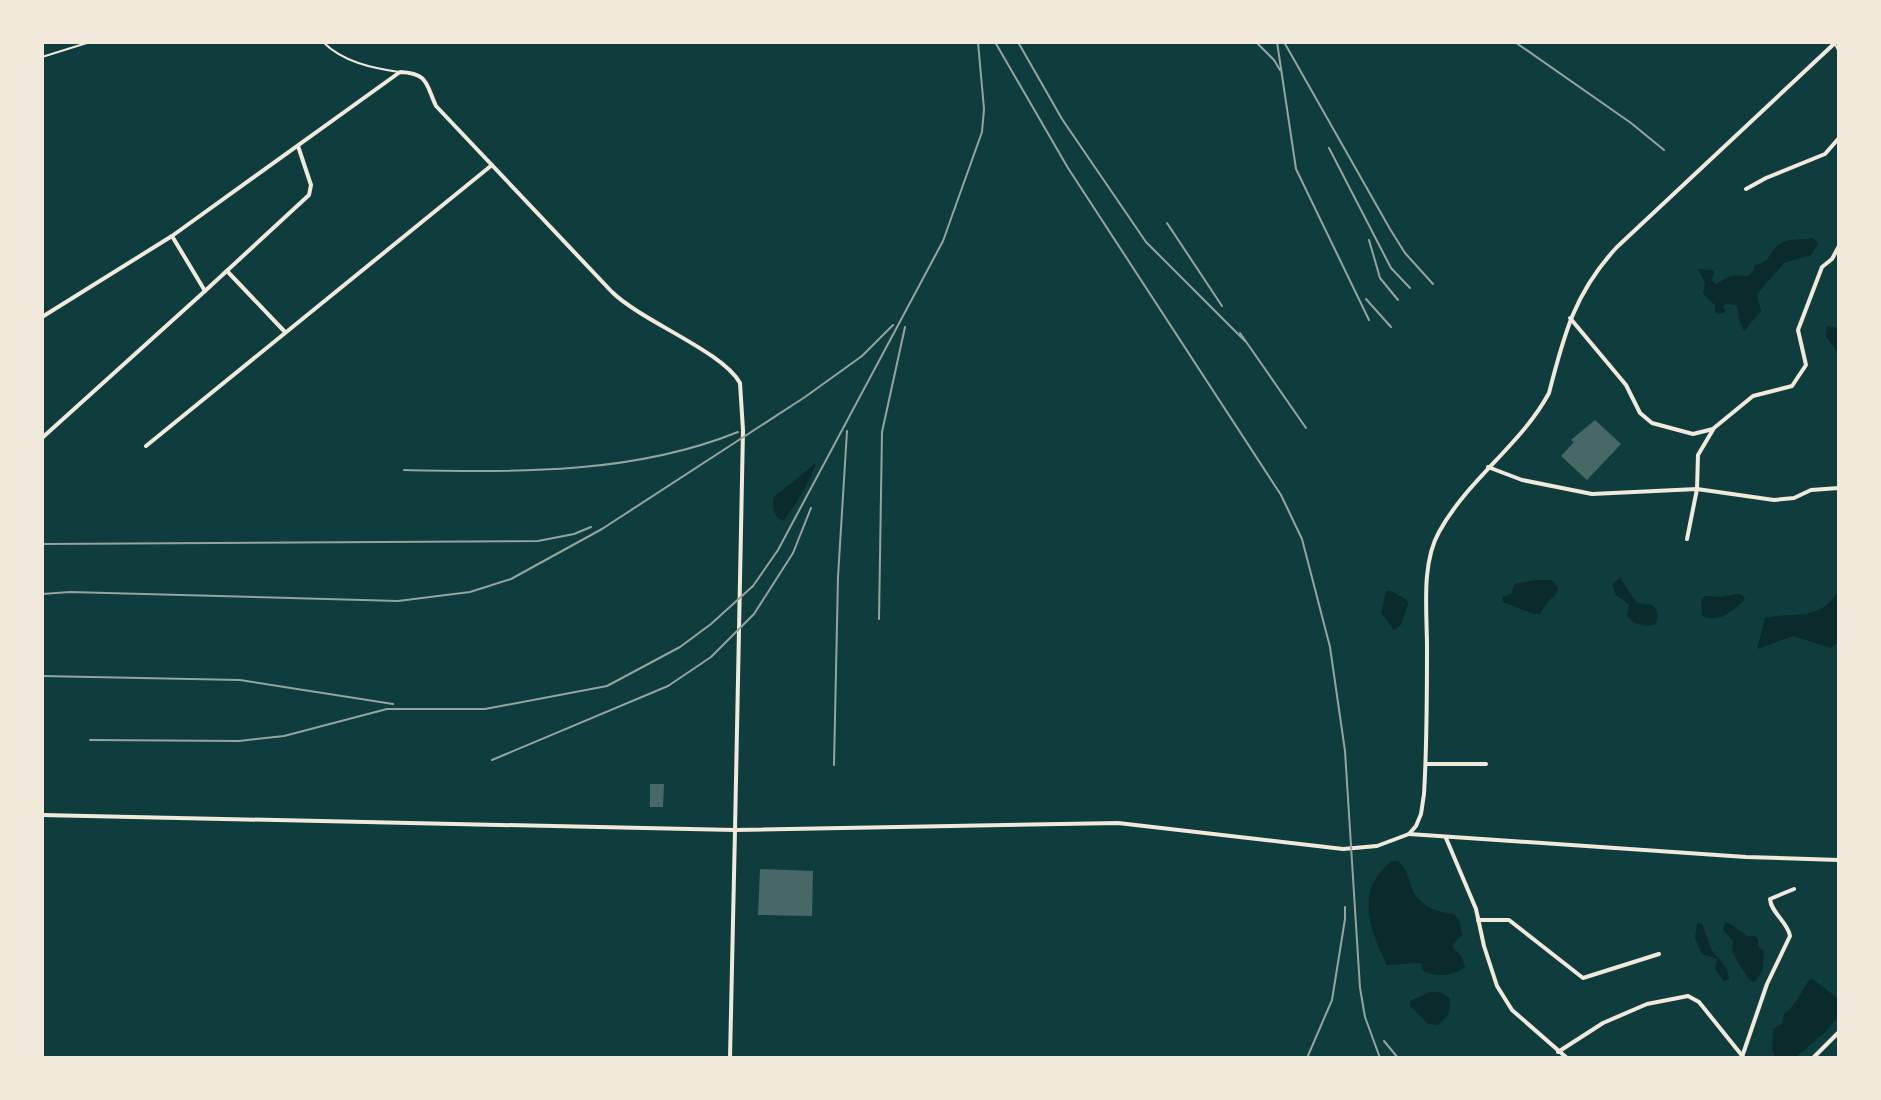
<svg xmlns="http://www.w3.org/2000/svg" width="1881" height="1100" font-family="'Nunito Sans',sans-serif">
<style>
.water{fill:#0a2a2b}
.building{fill:#486865}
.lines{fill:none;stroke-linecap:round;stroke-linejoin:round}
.service{stroke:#f1e9da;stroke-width:2}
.minor{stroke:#f1e9da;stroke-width:4}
.tertiary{stroke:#f1e9da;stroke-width:4}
.rail{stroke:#97a49c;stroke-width:2}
</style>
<rect width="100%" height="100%" fill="#0f3d3e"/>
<g class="water">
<path d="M 1813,238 L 1818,243 L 1811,255 L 1784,263 L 1757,294 L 1761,311 L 1744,331 L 1739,320 L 1737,305 L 1726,304 L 1723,306 L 1726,312 L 1719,314 L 1715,312 L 1715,305 L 1703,294 L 1705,282 L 1698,269 L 1713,270 L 1714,273 L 1711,280 L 1716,284 C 1720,283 1723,279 1728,277 C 1741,272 1751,283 1755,265 C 1771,262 1769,252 1780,244 C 1790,237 1802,241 1813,238 Z"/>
<polygon points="1827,326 1839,328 1839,355 1826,336"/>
<path d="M 816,463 C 808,486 798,502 783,521 C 773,516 773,508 773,498 Z"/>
<path d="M 1620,578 L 1637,603 L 1652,605 C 1658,611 1659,616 1656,624 C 1645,628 1634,625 1627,616 L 1629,605 L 1616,595 L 1612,584 Z"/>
<polygon points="1536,580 1552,580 1558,588 1557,593 1545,605 1540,614 1534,614 1503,602 1502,597 1511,594 1515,584"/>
<polygon points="1386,591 1391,591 1407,600 1408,604 1401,625 1394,630 1381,613"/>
<path d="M 1839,591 L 1839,642 L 1831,648 L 1793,636 L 1757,649 L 1765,618 C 1797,611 1817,623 1839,591 Z"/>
<path d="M 1737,594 L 1742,595 L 1745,599 C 1734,611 1718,624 1702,616 L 1701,600 L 1705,596 L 1721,597 Z"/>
<path d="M 1391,861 L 1398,861 C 1406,868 1407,873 1410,883 C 1416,905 1433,911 1454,914 L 1459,920 L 1462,935 L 1452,946 L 1462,957 L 1465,967 C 1454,976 1435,978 1422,970 L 1421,963 L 1387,965 C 1376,943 1363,913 1371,888 C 1374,879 1384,868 1391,861 Z"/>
<polygon points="1697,923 1702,924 1711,949 1727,969 1729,979 1724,981 1715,969 1717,959 1702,954 1695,938"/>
<polygon points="1725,923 1729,923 1747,936 1755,936 1758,939 1758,946 1764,951 1763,969 1755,982 1749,980 1732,952 1733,941 1723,930"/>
<path d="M 1811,978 L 1839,999 L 1839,1016 L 1825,1032 L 1795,1058 L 1776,1058 L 1772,1050 L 1773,1029 L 1782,1024 L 1784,1014 C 1797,1005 1801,990 1811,978 Z"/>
<polygon points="1430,992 1440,992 1450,998 1449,1014 1438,1025 1428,1024 1410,1006 1410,1001"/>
</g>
<g class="building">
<polygon points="1595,420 1621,444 1587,480 1561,456 1574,442 1571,440"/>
<polygon points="650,784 664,784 663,807 650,807"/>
<polygon points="760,869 813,871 812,916 758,915"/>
</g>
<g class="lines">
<g class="service">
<path d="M 323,42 C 343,62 372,68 399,72"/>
<polyline points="1835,44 1839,52"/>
<polyline points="42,57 90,42"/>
</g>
<g class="minor">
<polyline points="1746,189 1766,178 1825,154 1839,138"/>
<polyline points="227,271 285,332"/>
<polyline points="205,291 309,195 311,185 298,146"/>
<path d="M 42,317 L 172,236 L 400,72 C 429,73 426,85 436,106 L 612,292 C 643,322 722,351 740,383 L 743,430 L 735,830"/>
<polyline points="1570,318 1626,385 1640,413 1652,423 1693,434 1713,429"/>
<polyline points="42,438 205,291 172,236"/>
<polyline points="146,446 492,165"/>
<polyline points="1488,467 1522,480 1592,494 1697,489 1774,500 1794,498 1811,490 1839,488"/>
<polyline points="1687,539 1697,489 1698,455 1714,428 1753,396 1792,386 1806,365 1798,330 1822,267 1832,259 1839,246"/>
<polyline points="1426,764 1486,764"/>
<polyline points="1446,838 1476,909 1484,946 1497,986 1512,1010 1567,1058"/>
<polyline points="1478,920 1509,920 1583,978 1659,954"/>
<polyline points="1558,1052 1603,1023 1647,1004 1688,996 1699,1002 1744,1058"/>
<path d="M 1743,1054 L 1767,984 L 1790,936 C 1788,922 1771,913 1770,899 L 1794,889"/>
<polyline points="1813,1058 1839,1032"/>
</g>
<g class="tertiary">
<path d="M 42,815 L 735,830 L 1118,823 L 1343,849 L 1377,846 L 1409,834 L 1416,826 L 1421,814 L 1424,794 C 1427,745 1427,696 1427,647 C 1427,611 1421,564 1439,532 C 1468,479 1521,445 1549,393 C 1564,334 1575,292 1617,247 L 1836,42"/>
<polyline points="1409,834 1746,857 1839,860"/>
<polyline points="730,1058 735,830"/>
</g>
<g class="rail">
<polyline points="995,42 1068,168 1281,495 1302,539 1330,647 1345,751 1360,988 1365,1017 1380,1058"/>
<polyline points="1018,42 1062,119 1146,242 1245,341"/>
<polyline points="1256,42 1274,60 1280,70"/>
<polyline points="1277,42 1296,169 1369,320"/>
<polyline points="1284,42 1390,229 1405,253 1433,284"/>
<polyline points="1515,42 1631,123 1664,150"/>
<polyline points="1329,148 1391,268 1410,288"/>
<polyline points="1167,223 1222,306"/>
<polyline points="1369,240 1380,278 1398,300"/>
<polyline points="1366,299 1391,327"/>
<polyline points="1240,333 1306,428"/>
<path d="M 404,470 C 517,472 631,475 738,432"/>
<polyline points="42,544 538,541 574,534 591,527"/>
<polyline points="42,594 70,592 398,601 470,592 511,579 602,529 805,397 862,356 893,325"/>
<polyline points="879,619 882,432 905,327"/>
<polyline points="42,676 240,680 393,704"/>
<polyline points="90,740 239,741 284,736 387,709 485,709 607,686 680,647 711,624 753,586 778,550 943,241 982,132 984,109 978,42"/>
<polyline points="492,760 668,686 711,657 754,614 793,553 811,508"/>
<polyline points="834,765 838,577 847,431"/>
<polyline points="1384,1041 1398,1058"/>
<polyline points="1307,1058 1332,1000 1345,919 1345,907"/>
</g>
</g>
<rect width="1881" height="1100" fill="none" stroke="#f1e9da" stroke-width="88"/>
</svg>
